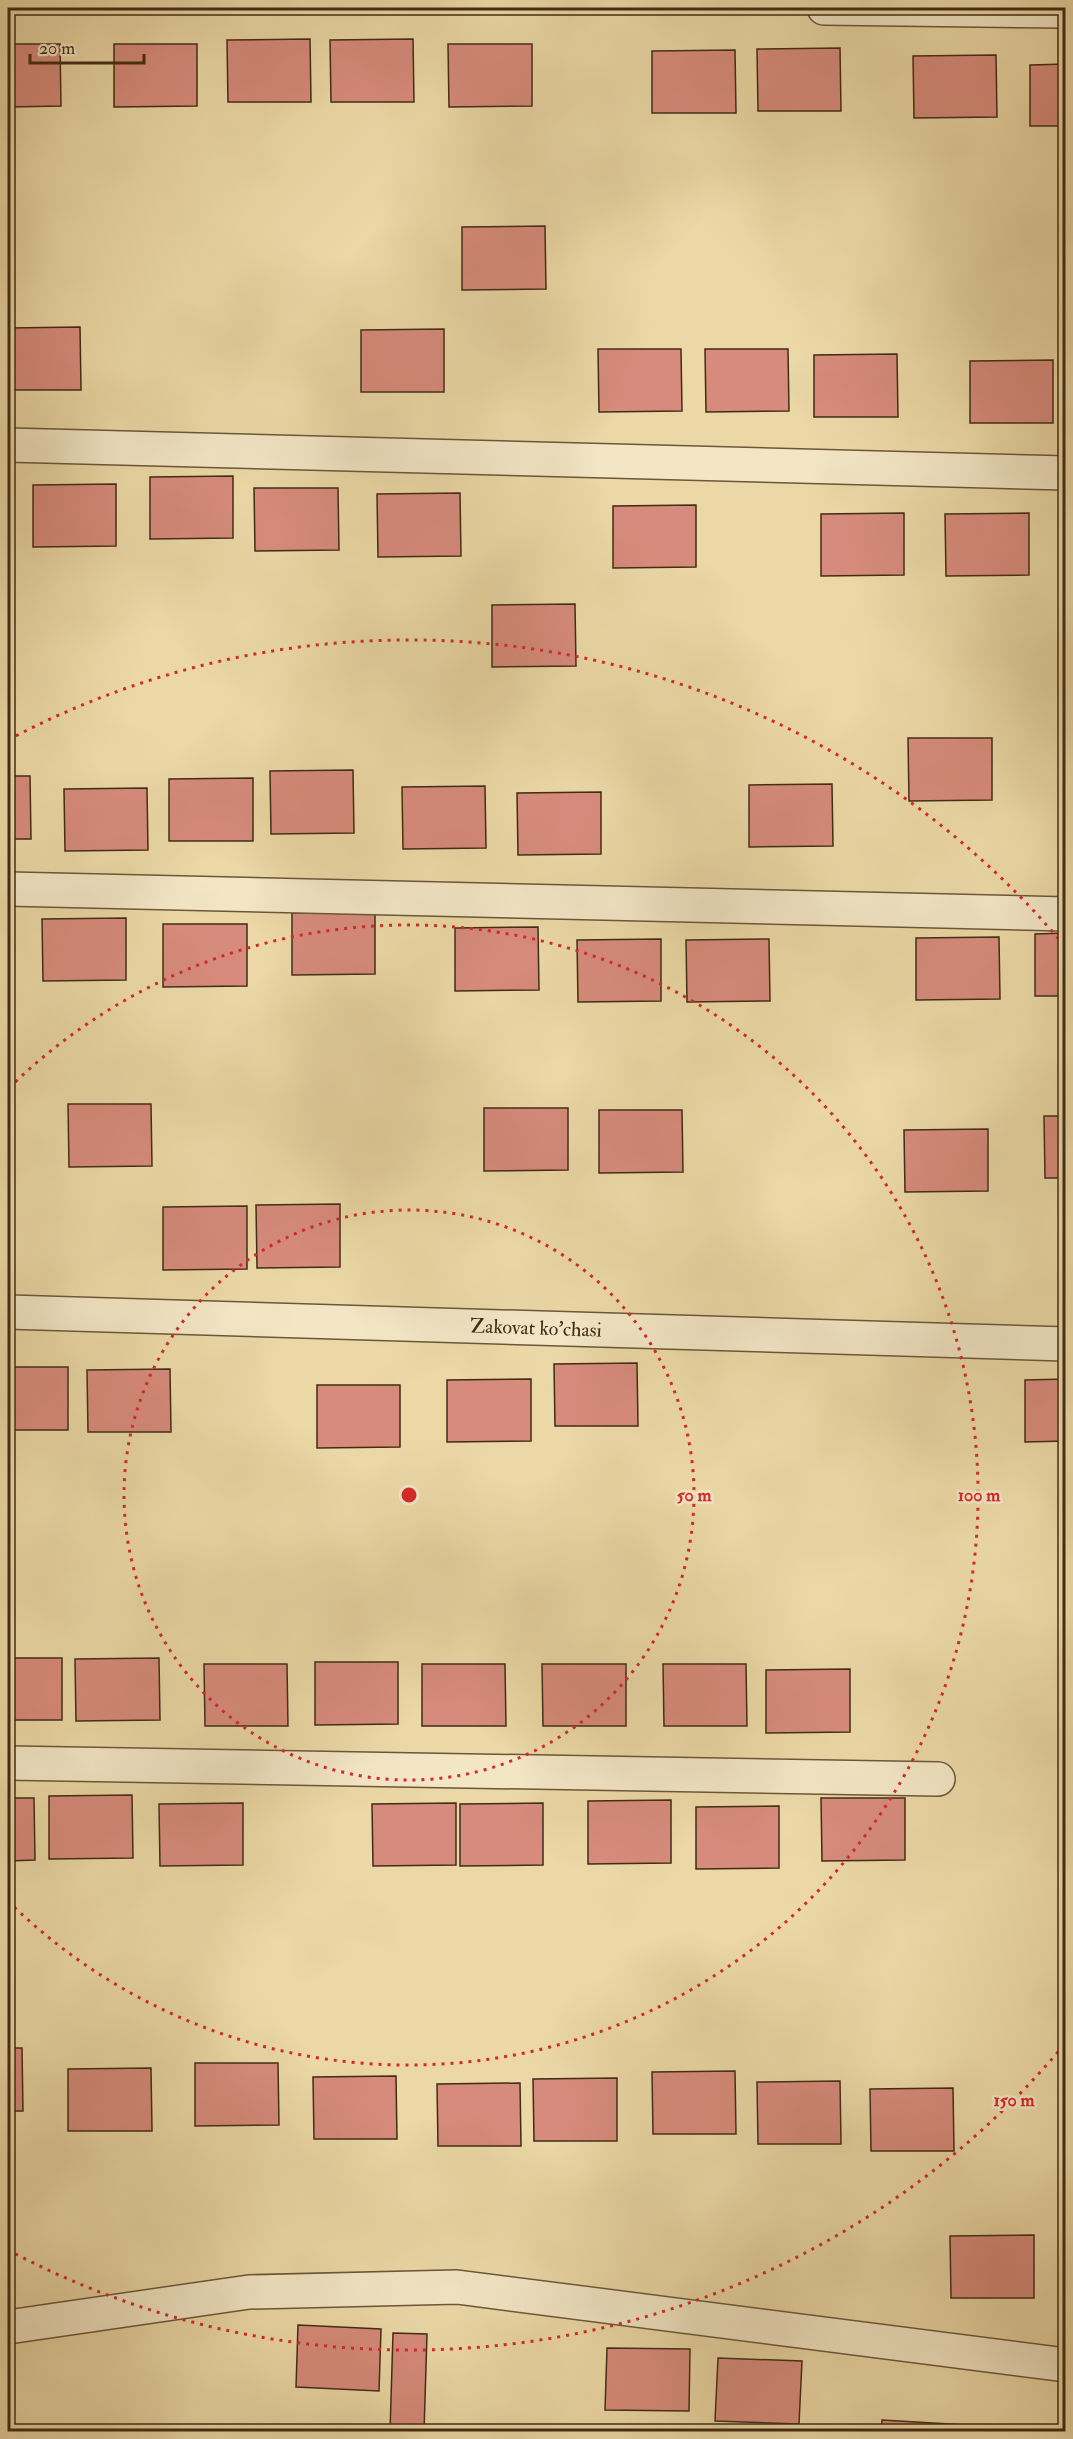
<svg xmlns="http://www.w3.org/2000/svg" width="1073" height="2439" font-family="'IM FELL Double Pica',serif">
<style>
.building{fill:#d78b7c;stroke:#412c14;stroke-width:1.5}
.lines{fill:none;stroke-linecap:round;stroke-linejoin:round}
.minor-casing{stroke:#6c5738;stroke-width:36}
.minor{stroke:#f2e6c5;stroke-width:33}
.ring{fill:none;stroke:#d62828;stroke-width:3;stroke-dasharray:3 6}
.labels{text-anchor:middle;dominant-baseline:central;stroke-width:5;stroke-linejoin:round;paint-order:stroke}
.street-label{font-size:20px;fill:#412c14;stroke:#f2e6c5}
.centre{fill:#d62828;stroke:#f2e6c5;stroke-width:3}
.ring-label{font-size:18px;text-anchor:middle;font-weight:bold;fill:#d62828;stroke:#f2e6c5;stroke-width:5;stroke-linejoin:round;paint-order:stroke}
</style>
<rect width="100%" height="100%" fill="#ebd8a6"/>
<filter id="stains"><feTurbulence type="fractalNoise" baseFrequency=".00333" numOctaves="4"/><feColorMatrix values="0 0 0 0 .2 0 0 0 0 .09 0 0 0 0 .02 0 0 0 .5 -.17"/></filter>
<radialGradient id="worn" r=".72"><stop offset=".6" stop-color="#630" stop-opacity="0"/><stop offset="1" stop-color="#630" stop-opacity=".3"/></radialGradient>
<g class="building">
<polygon points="310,39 311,102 228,102 227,40"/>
<polygon points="413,39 414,102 331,102 330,40"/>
<polygon points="8,44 60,44 61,106 8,107"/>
<polygon points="114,44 197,44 197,106 114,107"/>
<polygon points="448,44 532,44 532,106 449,107"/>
<polygon points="840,48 841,111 758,111 757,49"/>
<polygon points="735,50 736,113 652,113 652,51"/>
<polygon points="996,55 997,117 914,118 913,56"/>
<polygon points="1066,64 1066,126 1030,126 1030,65"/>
<polygon points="545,226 546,289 462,290 462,227"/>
<polygon points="80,327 81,390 8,390 8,328"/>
<polygon points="444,329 444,392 361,392 361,330"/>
<polygon points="598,349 681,349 682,411 599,412"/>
<polygon points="705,349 788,349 789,411 706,412"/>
<polygon points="897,354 898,417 814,417 814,355"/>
<polygon points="1053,360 1053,423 970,423 970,361"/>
<polygon points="233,476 233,538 150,539 150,477"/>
<polygon points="116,484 116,546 33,547 33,485"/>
<polygon points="254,488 338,488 339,550 255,551"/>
<polygon points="460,493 461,556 378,557 377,494"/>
<polygon points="696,505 696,567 613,568 613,506"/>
<polygon points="904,513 904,575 821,576 821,514"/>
<polygon points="1029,513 1029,575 946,576 945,514"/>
<polygon points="575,604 576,666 492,667 492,605"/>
<polygon points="908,738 992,738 992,800 909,801"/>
<polygon points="353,770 354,833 271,834 270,771"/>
<polygon points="8,776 30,776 31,839 8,839"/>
<polygon points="253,778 253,841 169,841 169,779"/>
<polygon points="832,784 833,846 749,847 749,785"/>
<polygon points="485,786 486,848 403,849 402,787"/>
<polygon points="147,788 148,850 65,851 64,789"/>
<polygon points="601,792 601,854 518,855 517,793"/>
<polygon points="375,912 375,974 292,975 292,913"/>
<polygon points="126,918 126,980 43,981 42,919"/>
<polygon points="163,924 247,924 247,986 163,987"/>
<polygon points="538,927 539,990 455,991 455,928"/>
<polygon points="1066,933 1066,996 1035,996 1035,934"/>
<polygon points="999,937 1000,999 916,1000 916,938"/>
<polygon points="661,939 661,1001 578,1002 577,940"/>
<polygon points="769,939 770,1001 687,1002 686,940"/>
<polygon points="68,1104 151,1104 152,1166 69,1167"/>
<polygon points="484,1108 568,1108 568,1170 484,1171"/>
<polygon points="599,1110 682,1110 683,1172 599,1173"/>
<polygon points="1044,1116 1066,1116 1066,1178 1045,1178"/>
<polygon points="988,1129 988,1191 905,1192 904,1130"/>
<polygon points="340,1204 340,1267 257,1268 256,1205"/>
<polygon points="247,1206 247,1269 163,1270 163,1207"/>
<polygon points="637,1363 638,1426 555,1426 554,1364"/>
<rect x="8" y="1367" width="60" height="63"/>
<polygon points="170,1369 171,1432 88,1432 87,1370"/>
<polygon points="531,1379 531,1441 447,1442 447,1380"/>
<polygon points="1066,1379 1066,1441 1025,1442 1025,1380"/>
<polygon points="317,1385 400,1385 400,1447 317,1448"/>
<rect x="8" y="1658" width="54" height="62"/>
<polygon points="159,1658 160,1720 76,1721 75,1659"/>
<polygon points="315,1662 398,1662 398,1724 315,1725"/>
<polygon points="204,1664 287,1664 288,1726 205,1726"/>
<polygon points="422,1664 505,1664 506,1726 422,1726"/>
<polygon points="542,1664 626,1664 626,1726 543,1726"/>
<polygon points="663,1664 746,1664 747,1726 664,1726"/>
<polygon points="850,1669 850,1732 766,1733 766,1670"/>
<polygon points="132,1795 133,1858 49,1859 49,1796"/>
<polygon points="8,1798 34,1798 35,1860 8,1861"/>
<polygon points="821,1798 905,1798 905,1860 822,1861"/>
<polygon points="671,1800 671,1863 588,1864 588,1801"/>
<polygon points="243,1803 243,1865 160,1866 159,1804"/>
<polygon points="456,1803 456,1865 373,1866 372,1804"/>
<polygon points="543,1803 543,1865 460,1866 460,1804"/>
<polygon points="779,1806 779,1868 696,1869 696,1807"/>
<polygon points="8,2048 22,2048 23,2111 8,2111"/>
<polygon points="195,2063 278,2063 279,2125 195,2126"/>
<polygon points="151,2068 152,2131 68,2131 68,2069"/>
<polygon points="735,2071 736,2134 653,2134 652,2072"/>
<polygon points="396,2076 397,2139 314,2139 313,2077"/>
<polygon points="617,2078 617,2141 534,2141 533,2079"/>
<polygon points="840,2081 841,2144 758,2144 757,2082"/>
<polygon points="520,2083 521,2146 438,2146 437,2084"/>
<polygon points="953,2088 954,2151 871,2151 870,2089"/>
<polygon points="1034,2235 1034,2298 951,2298 950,2236"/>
<polygon points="298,2325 381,2329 379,2391 296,2387"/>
<polygon points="393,2333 427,2334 424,2432 390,2432"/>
<polygon points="607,2348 690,2349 689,2411 605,2410"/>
<polygon points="718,2358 802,2361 799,2424 715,2421"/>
<polygon points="882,2420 1050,2430 1050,2432 881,2432"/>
</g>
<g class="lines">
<defs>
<g id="minor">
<polyline points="824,8 1066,11"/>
<polyline points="8,445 1066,473"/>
<polyline points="8,889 1066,914"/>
<polyline points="8,1312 1066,1344"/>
<polyline points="8,1763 938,1779"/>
<polyline points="8,2327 249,2292 457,2287 1066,2365"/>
</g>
</defs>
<use href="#minor" class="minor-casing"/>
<use href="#minor" class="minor"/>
</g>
<g class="ring">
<circle cx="409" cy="1495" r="285"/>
<path d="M9 1088A570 570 0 1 1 9 1902"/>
<path d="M1064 2045A855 855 0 0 1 8 2250M8 740A855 855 0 0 1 1064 945"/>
</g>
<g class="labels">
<g class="street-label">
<text transform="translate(536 1328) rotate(2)">Zakovat ko'chasi</text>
</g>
</g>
<circle cx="409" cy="1495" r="9" class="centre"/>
<g class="ring-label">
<text x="694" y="1501">50 m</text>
<text x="979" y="1501">100 m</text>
<text x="1014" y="2106">150 m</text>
</g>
<rect width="1073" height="2439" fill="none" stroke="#ebd8a6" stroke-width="30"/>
<rect x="9" y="9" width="1055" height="2421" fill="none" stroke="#412c14" stroke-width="3"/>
<rect x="15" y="15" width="1043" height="2409" fill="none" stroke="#412c14" stroke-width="1.5"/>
<path d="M30 54v9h114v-9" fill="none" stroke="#412c14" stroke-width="3"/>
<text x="39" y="54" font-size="18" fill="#412c14" stroke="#f2e6c5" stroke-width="4.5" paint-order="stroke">20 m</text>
<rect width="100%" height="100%" filter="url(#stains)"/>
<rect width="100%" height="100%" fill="url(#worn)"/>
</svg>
